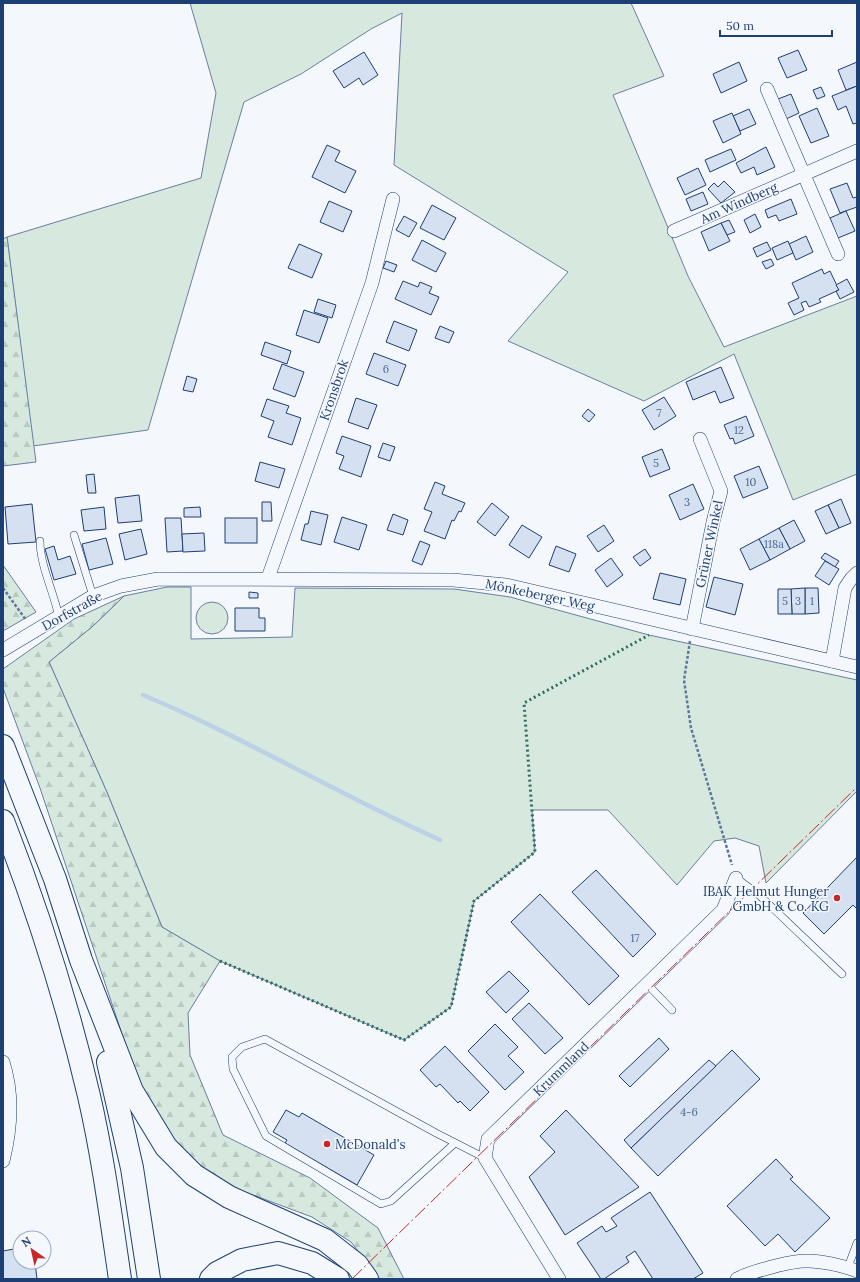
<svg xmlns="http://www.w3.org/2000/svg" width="860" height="1282" font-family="Lora,serif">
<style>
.grass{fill:#d7e8df;stroke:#687fa3}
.forest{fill:url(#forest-firs);stroke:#687fa3}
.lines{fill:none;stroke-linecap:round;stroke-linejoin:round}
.stream{stroke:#bed0e5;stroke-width:4.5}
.building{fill:#d5e0f0;stroke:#1d3f73}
.service-casing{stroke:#1d3f73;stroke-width:8}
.minor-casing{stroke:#1d3f73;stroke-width:14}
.trunk-casing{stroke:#1d3f73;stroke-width:24}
.path{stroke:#5e769c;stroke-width:2.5;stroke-dasharray:3 2;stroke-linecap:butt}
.service{stroke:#f4f7fb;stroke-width:7}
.minor{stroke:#f4f7fb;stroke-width:13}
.trunk{stroke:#f4f7fb;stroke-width:22}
.hedge{stroke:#2c6c60;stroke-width:3;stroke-dasharray:2 3;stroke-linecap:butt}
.power{stroke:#c62828;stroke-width:1;stroke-dasharray:14 3 2 3;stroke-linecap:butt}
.poi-dot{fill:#c62828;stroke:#f4f7fb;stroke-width:1.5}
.labels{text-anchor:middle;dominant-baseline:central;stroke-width:3;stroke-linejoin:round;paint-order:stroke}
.number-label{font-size:11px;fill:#4b6792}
.street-label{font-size:13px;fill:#1d3f73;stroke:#f4f7fb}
.poi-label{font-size:13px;fill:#1d3f73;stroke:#f4f7fb;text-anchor:end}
</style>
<defs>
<pattern id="forest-firs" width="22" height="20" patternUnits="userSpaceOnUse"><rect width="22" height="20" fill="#d7e8df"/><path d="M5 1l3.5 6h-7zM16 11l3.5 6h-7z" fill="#b8c8c3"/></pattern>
</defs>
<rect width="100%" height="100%" fill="#f4f7fb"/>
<g class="grass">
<polygon points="190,3 631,3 664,76 613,95 688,276 724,347 857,296 857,474 793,500 734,354 644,401 508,341 568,272 394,165 402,13 371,29 301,74 244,102 148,430 33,446 7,237 201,178 216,93"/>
<polygon points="167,587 191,587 191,639 292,637 295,588 454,589 510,597 649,635 857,680 857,791 766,883 759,846 735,838 714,841 677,885 608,810 532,810 535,852 474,901 451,1007 404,1040 220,961 162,927 106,790 49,662 93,626 124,596"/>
<circle cx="212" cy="618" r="16"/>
</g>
<g class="forest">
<polygon points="7,237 36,462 3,466 3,239"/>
<polygon points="3,565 36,612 3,631"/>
<polygon points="124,596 93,626 49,662 106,790 162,927 220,961 188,1013 190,1055 223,1135 310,1178 378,1228 404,1279 380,1279 351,1242 312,1217 229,1186 199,1168 165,1132 140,1088 40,788 3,688 3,669 74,619"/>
</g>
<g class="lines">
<path class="stream" d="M 143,695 C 244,737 339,795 440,840"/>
</g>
<g class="building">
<polygon points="798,50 807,70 787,78 778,58"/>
<polygon points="364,52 378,75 363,85 359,78 344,88 333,71"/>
<polygon points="739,62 747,81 721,93 713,74"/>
<polygon points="857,62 857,86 846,90 838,70"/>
<polygon points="857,86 857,123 853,124 846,106 838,110 832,96"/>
<polygon points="821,87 825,96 817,99 813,90"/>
<polygon points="791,94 799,113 786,119 778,99"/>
<polygon points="817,108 829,136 811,143 799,116"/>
<polygon points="749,109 756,124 740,131 733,116"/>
<polygon points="732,113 741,134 723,143 713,121"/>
<polygon points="327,145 340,151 335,161 356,171 345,193 312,177"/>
<polygon points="766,147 775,167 757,175 754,167 741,173 736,163"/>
<polygon points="731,149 736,160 710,172 705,160"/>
<polygon points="698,168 706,185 685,195 677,178"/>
<polygon points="724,181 735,192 721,203 708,189 714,183 718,187"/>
<polygon points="847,183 853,198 857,197 857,207 840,213 830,189"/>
<polygon points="703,192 708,204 691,211 686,199"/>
<polygon points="791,199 797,214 779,221 776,215 768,218 765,210"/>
<polygon points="329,201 352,211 343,232 320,222"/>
<polygon points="432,205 456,218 444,240 420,228"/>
<polygon points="846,211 855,231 838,238 830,218"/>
<polygon points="755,214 761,227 750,233 744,220"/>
<polygon points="404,216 417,223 409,237 396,230"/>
<polygon points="729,220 735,232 727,235 721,223"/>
<polygon points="721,223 730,241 709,251 701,232"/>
<polygon points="806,236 813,252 796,260 789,244"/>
<polygon points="422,240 446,253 436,272 412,260"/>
<polygon points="788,241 793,253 777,260 772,248"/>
<polygon points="767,242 771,250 757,257 753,248"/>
<polygon points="299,244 322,254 312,278 288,268"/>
<polygon points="771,259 774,265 766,269 762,262"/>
<polygon points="386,261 397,265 394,272 383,268"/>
<polygon points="822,269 824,274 830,271 839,290 819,299 821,302 809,307 806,301 801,303 804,310 794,315 788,303 799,298 792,283"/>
<polygon points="847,279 854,292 840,299 836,291 839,290 836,285"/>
<polygon points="403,281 418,287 420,282 432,287 429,293 439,297 431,315 395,299"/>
<polygon points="318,299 336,305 332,318 314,312"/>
<polygon points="304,310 328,318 319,343 296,335"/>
<polygon points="394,321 417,330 409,351 386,342"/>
<polygon points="440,326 454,332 449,343 435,338"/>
<polygon points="265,342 291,351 287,364 261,355"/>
<polygon points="374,353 406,365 398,386 366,374"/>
<polygon points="282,364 304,372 295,397 273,389"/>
<polygon points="721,367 734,398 720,403 715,391 693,400 686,382"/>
<polygon points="187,376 197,379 193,392 183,390"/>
<polygon points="664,397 676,416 654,430 642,410"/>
<polygon points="356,398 377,405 368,429 348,422"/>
<polygon points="267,399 289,406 286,413 301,418 292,445 268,437 274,421 261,416"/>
<polygon points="588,409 595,415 589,422 582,416"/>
<polygon points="746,416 754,436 735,444 733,438 730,439 724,425"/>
<polygon points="342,436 371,446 361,477 339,469 344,456 336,453"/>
<polygon points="383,443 395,447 390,461 378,457"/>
<polygon points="662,449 670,469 650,477 642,457"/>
<polygon points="260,462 285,469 279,488 255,481"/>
<polygon points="759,466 768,488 743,498 734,476"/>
<polygon points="94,474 96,493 88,493 86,475"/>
<polygon points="435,482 445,486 442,494 465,503 461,512 459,511 454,521 452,520 445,539 424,531 432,512 424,509"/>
<polygon points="693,484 704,509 680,520 669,495"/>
<polygon points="139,495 142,521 118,523 115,498"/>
<polygon points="841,499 851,523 839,528 828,505"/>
<polygon points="262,502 271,502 272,521 262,521"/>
<polygon points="492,503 509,517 495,536 477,522"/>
<polygon points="32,504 36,542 8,544 5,507"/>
<polygon points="828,505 839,528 826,534 815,511"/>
<polygon points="104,507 106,529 84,531 81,510"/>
<polygon points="200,507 201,517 184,517 184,508"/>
<polygon points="311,511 328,515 321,545 301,540 305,524 308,524"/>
<polygon points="393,514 408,520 403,535 387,530"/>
<polygon points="342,517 367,525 359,550 334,542"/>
<polygon points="165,518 181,518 183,551 167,552"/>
<rect x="225" y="518" width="32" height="25"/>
<polygon points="794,520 805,541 790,549 779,528"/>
<polygon points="522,525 542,537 529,558 509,545"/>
<polygon points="604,525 614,541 598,552 587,536"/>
<polygon points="779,528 790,549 770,560 759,539"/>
<polygon points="141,529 147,554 125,560 119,534"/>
<polygon points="204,533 205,551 183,552 182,534"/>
<polygon points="106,538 113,564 89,570 82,544"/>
<polygon points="759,539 770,560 750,570 740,549"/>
<polygon points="420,541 430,545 422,565 412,561"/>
<polygon points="54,546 58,560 70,556 76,574 54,580 45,549"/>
<polygon points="556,546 576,554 569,572 549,565"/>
<polygon points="645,549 651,558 640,566 633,557"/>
<polygon points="825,553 839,561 835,567 821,558"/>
<polygon points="611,558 623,575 607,587 595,570"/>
<polygon points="825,561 839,569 829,585 815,576"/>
<polygon points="660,573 686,579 680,605 653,599"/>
<polygon points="714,577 743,584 735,615 706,607"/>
<polygon points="805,588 818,588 819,613 805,614"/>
<polygon points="805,588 805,614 792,614 791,589"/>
<polygon points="778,589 791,589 792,614 778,614"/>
<polygon points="249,592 258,593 258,598 249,598"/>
<polygon points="235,608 259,608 259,618 265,618 265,631 235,631"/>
<polygon points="857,857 857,909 853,905 824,934 803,913"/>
<polygon points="596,870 656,934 633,957 572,892"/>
<polygon points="540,894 619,976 589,1005 511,922"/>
<polygon points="509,971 529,991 506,1013 486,992"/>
<polygon points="529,1003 563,1038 545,1054 512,1019"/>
<polygon points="495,1024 518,1047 508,1056 524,1072 505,1090 468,1051"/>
<polygon points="659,1038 669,1049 630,1087 619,1076"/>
<polygon points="445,1046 489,1092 470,1111 460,1101 458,1103 440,1084 436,1087 420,1070"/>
<polygon points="732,1050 760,1079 658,1176 631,1148"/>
<polygon points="709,1060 716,1066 631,1148 624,1140"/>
<polygon points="286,1110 299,1117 302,1113 374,1155 357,1185 285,1143 287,1140 273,1132"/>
<polygon points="566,1110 639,1187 565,1235 529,1177 555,1152 540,1136"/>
<polygon points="776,1159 793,1177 790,1179 830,1218 795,1252 778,1234 765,1246 727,1206"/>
<polygon points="650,1192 703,1273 693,1279 653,1279 635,1251 626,1257 629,1262 604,1279 601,1279 577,1243 602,1226 606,1232 617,1226 611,1218"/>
<polygon points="20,1248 20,1262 35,1262 37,1279 3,1279 3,1251"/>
</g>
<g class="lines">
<defs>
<g id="service">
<polyline points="74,535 93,596"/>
<path d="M 40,541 C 40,565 54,593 59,617"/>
<polyline points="736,878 758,894 842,974"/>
<polyline points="648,985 672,1010"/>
<polyline points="455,1143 391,1201 381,1204 266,1136 233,1069 232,1057 242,1047 265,1039 436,1133 485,1158"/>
<polyline points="848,1267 857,1243"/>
</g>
<g id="minor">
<polyline points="767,89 838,254"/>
<polyline points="674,231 857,151"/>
<polyline points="268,578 372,283 393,199"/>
<polyline points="692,629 713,522 721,491 700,439"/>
<polyline points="3,650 93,596 121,586 158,579 453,580 506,585 857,667"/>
<polyline points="832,661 845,588 851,579 857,573"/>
<path d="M 3,1062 C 13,1093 11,1129 3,1161"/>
<polyline points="559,1279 485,1158 488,1139 723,910 736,878"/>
<path d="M 737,1279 C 750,1272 790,1261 805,1261 C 819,1260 844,1266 857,1271"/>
</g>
<g id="trunk">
<polyline points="3,746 55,879 81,960 132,1091 166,1147 194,1175 229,1197 325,1240 357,1265 367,1279"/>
<path d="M 3,821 C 38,911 67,1002 89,1096 C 103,1157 111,1218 120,1279"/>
<polyline points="108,1062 132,1168 149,1279"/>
<polyline points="211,1279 217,1273 242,1260 278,1253 312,1263 338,1279"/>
</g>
</defs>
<use href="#service" class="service-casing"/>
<use href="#minor" class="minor-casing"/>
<use href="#trunk" class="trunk-casing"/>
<g class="path">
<polyline points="3,588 26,620"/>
<polyline points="690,641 684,680 691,728 732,865"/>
</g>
<use href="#service" class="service"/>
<use href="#minor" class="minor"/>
<use href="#trunk" class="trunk"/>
<polyline class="hedge" points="220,961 404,1040 451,1007 474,901 535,852 524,703 649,635"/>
<polyline class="power" points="352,1279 857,787"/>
</g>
<g class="poi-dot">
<circle cx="837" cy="898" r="4"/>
<circle cx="327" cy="1144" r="4"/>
</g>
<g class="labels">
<g class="number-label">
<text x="386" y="369">6</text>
<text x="659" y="413">7</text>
<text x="739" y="430">12</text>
<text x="656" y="463">5</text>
<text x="751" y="482">10</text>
<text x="687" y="502">3</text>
<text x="774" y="544">118a</text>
<text x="785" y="601">5</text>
<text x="798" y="601">3</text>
<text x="812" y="601">1</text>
<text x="635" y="938">17</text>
<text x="689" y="1112">4-6</text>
</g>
<g class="street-label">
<text transform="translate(739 203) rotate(-24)">Am Windberg</text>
<text transform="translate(334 390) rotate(-71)">Kronsbrok</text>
<text transform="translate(709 544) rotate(-78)">Grüner Winkel</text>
<text transform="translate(540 595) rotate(12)">Mönkeberger Weg</text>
<text transform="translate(72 611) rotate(-29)">Dorfstraße</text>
<text transform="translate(561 1069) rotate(-44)">Krummland</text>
</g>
<g class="poi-label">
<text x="829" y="891">IBAK Helmut Hunger<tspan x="829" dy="15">GmbH &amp; Co. KG</tspan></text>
<text x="335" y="1144" text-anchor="start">McDonald's</text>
</g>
</g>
<rect width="860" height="1282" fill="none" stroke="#1d3f73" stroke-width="8"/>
<g transform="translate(32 1250) rotate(326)"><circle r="19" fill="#f4f7fb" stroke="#9eadc5"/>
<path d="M0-3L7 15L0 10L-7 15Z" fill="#c62828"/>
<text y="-6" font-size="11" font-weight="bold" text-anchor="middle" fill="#1d3f73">N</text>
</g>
<path d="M720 30v6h112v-6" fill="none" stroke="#1d3f73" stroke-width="2"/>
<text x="726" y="30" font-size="12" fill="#1d3f73" stroke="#f4f7fb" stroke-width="3" paint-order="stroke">50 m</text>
</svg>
